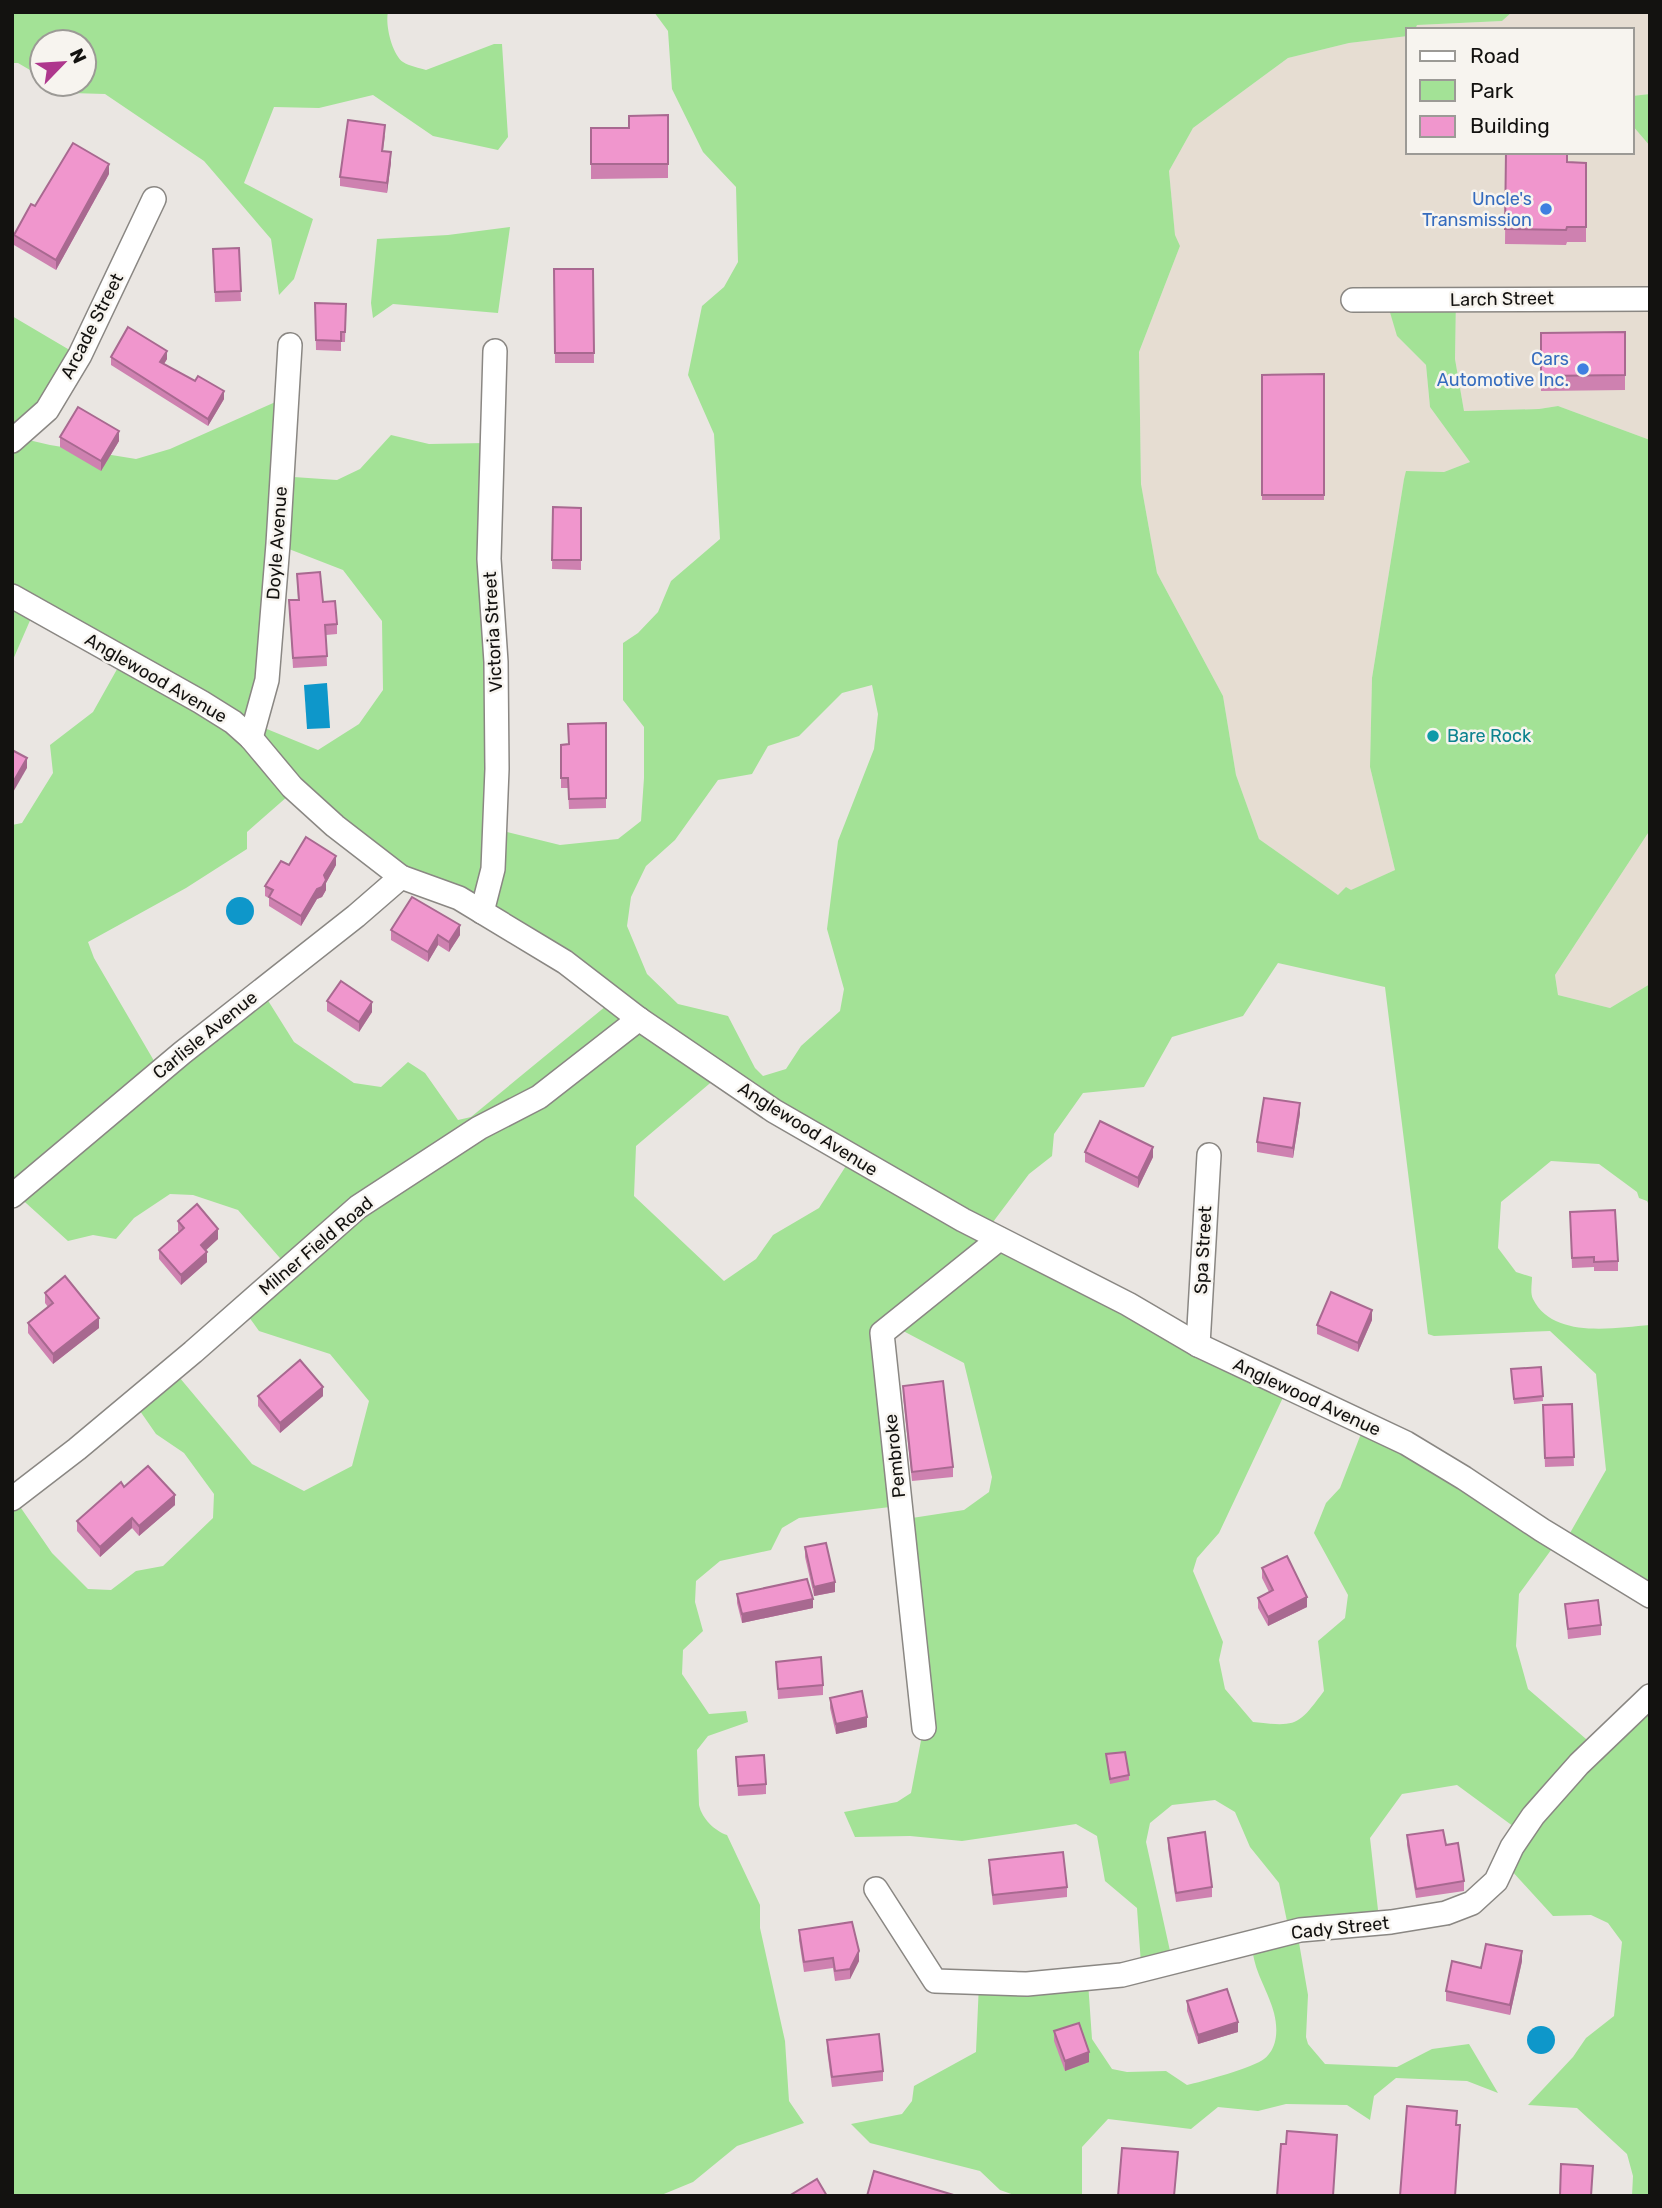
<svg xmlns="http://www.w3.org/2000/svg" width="1662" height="2208" font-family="Rubik,sans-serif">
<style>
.built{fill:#e6ddd2}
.green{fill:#a3e296;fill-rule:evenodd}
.water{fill:#0e97ca}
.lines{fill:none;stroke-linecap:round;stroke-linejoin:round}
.street-casing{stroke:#8a8783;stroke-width:26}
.street{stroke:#fff;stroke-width:23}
.wall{fill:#ce81b0}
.shaded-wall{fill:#a86990}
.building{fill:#f096cd;stroke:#a86990;stroke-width:2}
.shop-dot{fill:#3f7fe0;stroke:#f7f4ef;stroke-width:2.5}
.culture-dot{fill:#0f9aa8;stroke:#f7f4ef;stroke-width:2.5}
.labels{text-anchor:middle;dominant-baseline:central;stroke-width:5;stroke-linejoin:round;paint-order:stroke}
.shop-label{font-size:18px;fill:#366cbe;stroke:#f7f4ef;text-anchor:end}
.street-label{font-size:18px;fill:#131210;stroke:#f7f4ef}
.culture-label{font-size:18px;fill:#0d838f;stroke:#f7f4ef;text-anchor:start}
</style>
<rect width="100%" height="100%" fill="#eae6e2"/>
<g class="built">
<polygon points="1512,12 1650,12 1650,94 1632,96 1632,30 1415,30 1417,25 1502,21"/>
<polygon points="1408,36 1408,152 1632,152 1632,125 1650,146 1650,440 1558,406 1539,409 1464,411 1455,359 1456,298 1397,336 1426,365 1430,407 1470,462 1444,472 1407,471 1404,479 1372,678 1370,767 1395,870 1339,896 1259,839 1236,775 1223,696 1157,573 1141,484 1139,352 1180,246 1175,236 1169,171 1193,128 1288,58 1349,43"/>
<polygon points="1650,830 1650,984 1610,1008 1558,995 1555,975"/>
</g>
<g class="green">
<path d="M 12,12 L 388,12 C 385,25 392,54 403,62 C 409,66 420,68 426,70 L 494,44 L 502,44 L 508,137 L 498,150 L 433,136 L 373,95 L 319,108 L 274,107 L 244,183 L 313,219 L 294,279 L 279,295 L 271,239 L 204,161 L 105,94 L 71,93 L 55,84 L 84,84 L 84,42 L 42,42 L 42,77 L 18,63 L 12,63 Z"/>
<path d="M 654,12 L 1512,12 L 1502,21 L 1417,25 L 1415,30 L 1408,30 L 1408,36 L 1349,43 L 1288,58 L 1193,128 L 1169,171 L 1175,235 L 1180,246 L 1139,352 L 1141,484 L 1157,573 L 1223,696 L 1236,775 L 1259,839 L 1338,895 L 1346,887 L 1351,890 L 1395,870 L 1370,767 L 1372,678 L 1404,479 L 1406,471 L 1444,472 L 1470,462 L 1430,407 L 1426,365 L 1397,336 L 1389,309 L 1456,298 L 1455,359 L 1464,411 L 1539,409 L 1558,406 L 1650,440 L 1650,830 L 1555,975 L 1558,995 L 1610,1008 L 1650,984 L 1650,1207 L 1647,1201 L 1639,1198 L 1637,1192 L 1599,1164 L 1551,1161 L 1501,1202 L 1498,1248 L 1516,1272 L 1532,1277 C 1532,1284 1530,1293 1533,1299 C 1553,1339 1613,1328 1650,1325 L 1650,1593 L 1566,1540 L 1606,1470 L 1596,1374 L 1550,1331 L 1434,1336 L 1428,1334 L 1385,987 L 1278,963 L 1243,1016 L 1172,1037 L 1144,1087 L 1083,1093 L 1054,1134 L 1052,1156 L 1029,1174 L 993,1222 L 990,1231 L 1287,1389 L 1219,1533 L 1197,1558 L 1193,1571 L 1223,1642 L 1219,1660 L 1225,1689 L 1253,1722 C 1297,1727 1298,1726 1324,1691 L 1318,1641 L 1345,1618 L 1348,1595 L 1314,1533 L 1326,1503 L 1340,1488 L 1364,1426 L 1559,1539 L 1519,1594 L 1516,1646 L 1528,1689 L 1593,1745 L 1650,1708 L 1650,2196 L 1632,2196 L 1633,2176 L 1627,2154 L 1577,2108 L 1528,2105 L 1573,2057 L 1586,2038 L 1614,2016 L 1622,1942 L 1608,1923 L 1591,1915 L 1553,1916 L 1511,1870 L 1521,1832 L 1457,1785 L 1402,1794 L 1370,1838 L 1379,1919 L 1297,1931 L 1308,1995 L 1306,2037 L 1308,2044 L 1325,2064 L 1397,2067 L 1432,2049 L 1469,2044 L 1498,2093 L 1467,2081 L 1396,2078 L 1374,2096 L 1370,2120 L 1347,2105 L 1286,2104 L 1258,2111 L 1218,2107 L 1191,2129 L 1108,2119 L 1082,2147 L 1082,2196 L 1017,2196 L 1000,2190 L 980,2171 L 870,2143 L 851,2124 L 902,2114 L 912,2101 L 914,2086 L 976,2052 L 979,1983 L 1088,1982 L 1092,2039 L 1112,2069 L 1127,2072 L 1166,2071 L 1187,2085 C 1201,2082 1255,2067 1264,2059 C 1278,2048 1278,2029 1274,2013 C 1267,1987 1252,1970 1252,1941 L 1288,1926 L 1279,1883 L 1250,1847 L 1235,1812 L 1215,1800 L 1172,1805 L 1150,1823 L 1146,1842 L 1172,1960 L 1141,1964 L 1137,1908 L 1105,1881 L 1097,1836 L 1076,1824 L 962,1841 L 910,1836 L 855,1837 L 844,1812 L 897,1802 L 911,1793 L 923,1730 L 899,1520 L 964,1510 L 989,1492 L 992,1477 L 964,1363 L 888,1323 L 890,1507 L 799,1518 L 782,1528 L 771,1550 L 720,1561 L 696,1581 L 695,1602 L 703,1631 L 683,1650 L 682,1674 L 709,1714 L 746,1711 L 748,1722 L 708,1736 L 697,1750 L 699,1805 C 702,1819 715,1831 727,1835 L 760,1905 L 760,1928 L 785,2041 L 789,2101 L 804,2123 L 737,2146 L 693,2182 L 659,2196 L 12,2196 L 12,1495 L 52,1553 L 88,1589 L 111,1590 L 136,1571 L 163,1566 L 213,1518 L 214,1494 L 184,1453 L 156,1434 L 131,1398 L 169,1365 L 252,1464 L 304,1491 L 352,1466 L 369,1401 L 330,1354 L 259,1331 L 241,1306 L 286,1265 L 238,1210 L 193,1195 L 170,1194 L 134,1218 L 116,1239 L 93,1235 L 68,1241 L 16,1194 L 12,1180 L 12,825 L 22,823 L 53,773 L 50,745 L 93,712 L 125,655 L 35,609 L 12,662 L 12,316 L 73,352 L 20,438 L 50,445 L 136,459 L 170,449 L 280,400 L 279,476 L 337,480 L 360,469 L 391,435 L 429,444 L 487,443 L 499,830 L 560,845 L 618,839 L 641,821 L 644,778 L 644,727 L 623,700 L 623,643 L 638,633 L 658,612 L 671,581 L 720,539 L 714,434 L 688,375 L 702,306 L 724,287 L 738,262 L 736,187 L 703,152 L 672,89 L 668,31 ZM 276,544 L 343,570 L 382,621 L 383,690 L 359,724 L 318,750 L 262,727 ZM 872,685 L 878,714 L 874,749 L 838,841 L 827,929 L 844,989 L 840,1011 L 801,1046 L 786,1069 L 763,1076 L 755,1068 L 728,1016 L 678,1004 L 647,974 L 627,926 L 631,897 L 646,866 L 675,840 L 718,780 L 752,774 L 768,746 L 799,736 L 842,693 ZM 296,789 L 398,870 L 612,997 L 606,1006 L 471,1117 L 458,1120 L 425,1073 L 408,1062 L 381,1087 L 354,1083 L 294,1042 L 262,991 L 157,1066 L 94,958 L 88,942 L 186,888 L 247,849 L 247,832 ZM 722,1073 L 851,1158 L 819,1208 L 773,1235 L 756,1259 L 724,1281 L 634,1196 L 636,1146 Z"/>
<polygon points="1650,94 1650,146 1632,125 1632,96"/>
<polygon points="510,227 498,313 393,304 373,318 371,303 377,239 448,235"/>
</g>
<g class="water">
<polygon points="327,683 330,728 307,729 304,685"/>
<circle cx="240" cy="911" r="14"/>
<circle cx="1541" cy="2040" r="14"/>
</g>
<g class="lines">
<defs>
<g id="street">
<polyline points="1353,300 1650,299"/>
<polyline points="12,441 47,410 80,355 154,199"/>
<polyline points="12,596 201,702 233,722 251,738 292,787 335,826 401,877 459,898 565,962 639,1019 774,1111 963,1220 1128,1304 1198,1345 1406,1443 1464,1478 1542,1530 1650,1596"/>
<polyline points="251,738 267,680 278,544 290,345"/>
<polyline points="482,912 493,869 497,769 496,662 489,559 495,351"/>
<polyline points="12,1196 182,1053 356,916 401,877"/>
<polyline points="1198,1345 1209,1155"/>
<polyline points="12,1499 77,1449 193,1352 358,1207 479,1128 539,1097 639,1019"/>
<polyline points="924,1728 882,1333 999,1239"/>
<polyline points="876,1889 935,1981 1027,1984 1122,1975 1300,1930 1391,1922 1446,1913 1472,1903 1496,1881 1512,1847 1533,1816 1579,1764 1650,1696"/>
</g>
</defs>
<use href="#street" class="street-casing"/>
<use href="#street" class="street"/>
</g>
<g class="wall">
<polygon points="668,115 668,178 591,179 591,128 629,128"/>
<polygon points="385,135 383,151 391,162 387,193 340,186 340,177"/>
<polygon points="1506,152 1567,162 1586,163 1586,242 1567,242 1566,245 1505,244"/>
<polygon points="109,174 56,270 14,245 14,235 35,206"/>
<polygon points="239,248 241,301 215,302 213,249"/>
<polygon points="554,269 593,269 594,363 555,363"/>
<polygon points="315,303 346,304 345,342 341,342 341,351 316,350"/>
<polygon points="1625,332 1625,390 1541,391 1541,333"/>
<polygon points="111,357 167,359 164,364 224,399 208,426 111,365"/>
<polygon points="1324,374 1324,500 1262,500 1262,375"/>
<polygon points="60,437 119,441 101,471 60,447"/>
<polygon points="553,507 581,508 581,570 552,569"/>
<polygon points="297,574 323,602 337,624 337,634 326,635 327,666 293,668 289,600 298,600"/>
<polygon points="606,723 606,808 569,809 568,788 561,788 561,754 569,744"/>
<polygon points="289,865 336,865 326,883 326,890 322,897 317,899 301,926 269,906 269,898 265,896 265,886"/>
<polygon points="391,930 460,935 449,952 438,945 428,962 391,940"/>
<polygon points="327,1001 372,1012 359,1032 327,1011"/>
<polygon points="1300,1113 1293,1158 1257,1152 1257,1142"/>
<polygon points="1085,1152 1153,1157 1138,1188 1085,1162"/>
<polygon points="1570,1212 1618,1261 1618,1271 1594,1271 1594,1267 1572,1268"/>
<polygon points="178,1221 218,1239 205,1250 207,1262 181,1285 159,1259 159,1250 179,1232 178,1231"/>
<polygon points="45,1293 99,1328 53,1364 28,1333 28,1323 48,1307 45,1303"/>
<polygon points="1372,1320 1358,1352 1317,1334 1317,1325"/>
<polygon points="1541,1367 1543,1401 1514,1404 1511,1374"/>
<polygon points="903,1386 953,1467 953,1477 912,1481 903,1396"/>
<polygon points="258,1396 323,1396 280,1433 258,1406"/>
<polygon points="1572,1404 1574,1466 1545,1467 1543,1415"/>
<polygon points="124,1487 175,1505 139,1536 132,1528 100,1557 77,1531 77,1521"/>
<polygon points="805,1547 835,1592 814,1596 805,1557"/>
<polygon points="1262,1568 1307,1607 1268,1626 1258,1608 1258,1598 1269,1592 1262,1578"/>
<polygon points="737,1594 813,1608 742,1623 737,1603"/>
<polygon points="1565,1604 1601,1625 1601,1635 1568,1639"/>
<polygon points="776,1662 823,1685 823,1695 778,1699"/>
<polygon points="830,1698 867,1727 836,1734 830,1708"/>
<polygon points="1106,1754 1129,1775 1129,1780 1110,1784"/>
<polygon points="736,1757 766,1784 766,1794 738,1796"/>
<polygon points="1407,1835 1446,1845 1464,1881 1464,1891 1416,1898 1407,1845"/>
<polygon points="1168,1838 1212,1887 1212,1897 1176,1902 1168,1848"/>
<polygon points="989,1860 1067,1887 1067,1897 993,1905 989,1870"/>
<polygon points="799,1930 859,1961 850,1979 835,1981 833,1968 804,1972 799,1940"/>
<polygon points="1522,1961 1510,2015 1446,2001 1446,1991 1481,1968"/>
<polygon points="1187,2001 1238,2032 1198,2044 1187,2011"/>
<polygon points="1054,2031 1089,2062 1065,2071 1054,2041"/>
<polygon points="827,2040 883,2071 883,2081 832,2087 827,2050"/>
</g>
<g class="shaded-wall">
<polygon points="391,152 391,162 387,193 387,183"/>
<polygon points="109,164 109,174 56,270 56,260"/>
<polygon points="167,351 167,359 160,370 160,362"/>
<polygon points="224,391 224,399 208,426 208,419"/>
<polygon points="119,431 119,441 101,471 101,461"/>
<polygon points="27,758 27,768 12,794 12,784"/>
<polygon points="336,856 336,865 326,883 326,890 322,897 317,899 301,926 301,916"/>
<polygon points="460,925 460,935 449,952 449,942"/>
<polygon points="438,935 438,945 428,962 428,952"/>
<polygon points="372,1002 372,1012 359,1032 359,1022"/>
<polygon points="1300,1103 1300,1113 1293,1158 1293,1148"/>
<polygon points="1153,1147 1153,1157 1138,1188 1138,1178"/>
<polygon points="218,1229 218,1239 201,1255 201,1245"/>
<polygon points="207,1252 207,1262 181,1285 181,1275"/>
<polygon points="1372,1310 1372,1320 1358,1352 1358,1343"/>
<polygon points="99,1318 99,1328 53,1364 53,1354"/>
<polygon points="323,1387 323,1396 280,1433 280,1423"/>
<polygon points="175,1495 175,1505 139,1536 139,1526"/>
<polygon points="132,1518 132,1528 100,1557 100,1547"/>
<polygon points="835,1582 835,1592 814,1596 814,1587"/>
<polygon points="1307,1597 1307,1607 1268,1626 1268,1617"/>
<polygon points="813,1599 813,1608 742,1623 742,1614"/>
<polygon points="867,1717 867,1727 836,1734 836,1724"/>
<polygon points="859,1951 859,1961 850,1979 850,1969"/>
<polygon points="1522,1951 1522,1961 1510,2015 1510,2005"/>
<polygon points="1238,2022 1238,2032 1198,2044 1198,2035"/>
<polygon points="1089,2052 1089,2062 1065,2071 1065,2061"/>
</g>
<g class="building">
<polygon points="668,115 668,164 591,164 591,128 629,128 629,116"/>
<polygon points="348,120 385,125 382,151 391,152 387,183 340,177"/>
<polygon points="73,143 109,164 56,260 14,235 31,204 35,206"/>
<polygon points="1506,152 1567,152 1567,162 1586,163 1586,227 1567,227 1566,230 1505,229"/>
<polygon points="239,248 241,291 215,292 213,249"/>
<polygon points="554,269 593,269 594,353 555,353"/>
<polygon points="315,303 346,304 345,332 341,332 341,341 316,340"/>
<polygon points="128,327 167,351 160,362 195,381 198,376 224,391 208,419 111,357"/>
<polygon points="1625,332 1625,375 1541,376 1541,333"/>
<polygon points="1324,374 1324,495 1262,495 1262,375"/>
<polygon points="78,407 119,431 101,461 60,437"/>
<polygon points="553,507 581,508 581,560 552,560"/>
<polygon points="320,572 323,602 335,601 337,624 325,625 327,656 293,658 289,600 299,600 297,574"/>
<polygon points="606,723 606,798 569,799 568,778 561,778 561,745 569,744 568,724"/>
<polygon points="12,750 27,758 12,784"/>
<polygon points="306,837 336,856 324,875 326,880 322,887 317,889 301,916 269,897 273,890 265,886 281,861 289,865"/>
<polygon points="412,897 460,925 449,942 438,935 428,952 391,930"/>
<polygon points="341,981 372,1002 359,1022 327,1001"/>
<polygon points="1264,1098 1300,1103 1293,1148 1257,1142"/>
<polygon points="1100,1121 1153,1147 1138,1178 1085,1152"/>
<polygon points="197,1204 218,1229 201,1245 207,1252 181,1275 159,1250 184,1228 178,1221"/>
<polygon points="1615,1210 1618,1261 1594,1262 1594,1257 1572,1258 1570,1212"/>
<polygon points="65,1276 99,1318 53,1354 28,1323 53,1303 45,1293"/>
<polygon points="1331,1292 1372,1310 1358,1343 1317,1325"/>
<polygon points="300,1360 323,1387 280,1423 258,1396"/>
<polygon points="1541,1367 1543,1396 1514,1399 1511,1369"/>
<polygon points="943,1381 953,1467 912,1472 903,1386"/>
<polygon points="1572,1404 1574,1457 1545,1458 1543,1405"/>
<polygon points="148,1466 175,1495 139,1526 132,1518 100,1547 77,1521 121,1482 124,1487"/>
<polygon points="826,1543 835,1582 814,1587 805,1547"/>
<polygon points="1287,1556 1307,1597 1268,1617 1258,1598 1273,1590 1262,1568"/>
<polygon points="807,1579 813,1599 742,1614 737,1594"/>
<polygon points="1598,1600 1601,1625 1568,1629 1565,1604"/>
<polygon points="821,1657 823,1685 778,1689 776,1662"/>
<polygon points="862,1691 867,1717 836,1724 830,1698"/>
<polygon points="1125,1752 1129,1775 1110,1779 1106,1754"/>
<polygon points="764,1755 766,1784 738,1786 736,1757"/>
<polygon points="1443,1830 1446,1845 1458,1843 1464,1881 1416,1889 1407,1835"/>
<polygon points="1205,1832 1212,1887 1176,1893 1168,1838"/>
<polygon points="1063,1852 1067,1887 993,1895 989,1860"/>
<polygon points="852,1922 859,1951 850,1969 835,1971 833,1958 804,1962 799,1930"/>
<polygon points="1486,1944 1522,1951 1510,2005 1446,1991 1452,1961 1481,1968"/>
<polygon points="1227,1989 1238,2022 1198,2035 1187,2001"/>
<polygon points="1079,2023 1089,2052 1065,2061 1054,2031"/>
<polygon points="879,2034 883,2071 832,2077 827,2040"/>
<polygon points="1407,2106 1457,2111 1456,2125 1460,2125 1455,2196 1400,2196"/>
<polygon points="1287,2131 1337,2135 1333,2196 1277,2196 1281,2144 1286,2144"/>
<polygon points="1122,2148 1178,2152 1174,2196 1118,2196"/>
<polygon points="1561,2164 1593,2166 1591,2196 1560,2196"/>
<polygon points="874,2171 957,2196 867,2196"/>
<polygon points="817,2179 827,2196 789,2196"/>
</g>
<g class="shop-dot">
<circle cx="1546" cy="209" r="7"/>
<circle cx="1583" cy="369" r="7"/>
</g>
<circle class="culture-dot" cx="1433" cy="736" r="7"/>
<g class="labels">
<g class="shop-label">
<text x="1532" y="199">Uncle's<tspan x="1532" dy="21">Transmission</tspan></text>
<text x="1569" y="359">Cars<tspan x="1569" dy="21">Automotive Inc.</tspan></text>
</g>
<g class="street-label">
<text transform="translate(1502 299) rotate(-1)">Larch Street</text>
<text transform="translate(92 326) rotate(-63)">Arcade Street</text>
<text transform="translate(277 543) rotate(-86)">Doyle Avenue</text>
<text transform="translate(493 632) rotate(-93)">Victoria Street</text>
<text transform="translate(156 678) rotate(30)">Anglewood Avenue</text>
<text transform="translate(205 1035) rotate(-39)">Carlisle Avenue</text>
<text transform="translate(808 1129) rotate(32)">Anglewood Avenue</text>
<text transform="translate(316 1246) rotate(-40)">Milner Field Road</text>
<text transform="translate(1203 1250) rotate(-87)">Spa Street</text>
<text transform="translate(1307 1397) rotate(25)">Anglewood Avenue</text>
<text transform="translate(895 1456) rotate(-96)">Pembroke</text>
<text transform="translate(1340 1928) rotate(-6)">Cady Street</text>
</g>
<g class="culture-label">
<text x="1447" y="736">Bare Rock</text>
</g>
</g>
<rect width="1662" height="2208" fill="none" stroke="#131210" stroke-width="28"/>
<rect x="1406" y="28" width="228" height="126" fill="#f7f4ef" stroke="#9c9a96" stroke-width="2"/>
<rect x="1420" y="51" width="35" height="10" fill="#ffffff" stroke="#9c9a96" stroke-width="2"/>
<text x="1470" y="63" font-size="21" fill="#131210">Road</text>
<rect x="1420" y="80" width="35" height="21" fill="#a3e296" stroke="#9c9a96" stroke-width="2"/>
<text x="1470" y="98" font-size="21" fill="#131210">Park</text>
<rect x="1420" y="116" width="35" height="21" fill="#f096cd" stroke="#9c9a96" stroke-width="2"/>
<text x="1470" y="133" font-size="21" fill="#131210">Building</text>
<g transform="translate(63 63) rotate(65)"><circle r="33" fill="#f7f4ef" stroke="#9c9a96" stroke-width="2"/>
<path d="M0-5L12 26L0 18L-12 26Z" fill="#ae378d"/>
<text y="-10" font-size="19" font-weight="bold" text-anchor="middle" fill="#131210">N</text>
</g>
</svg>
